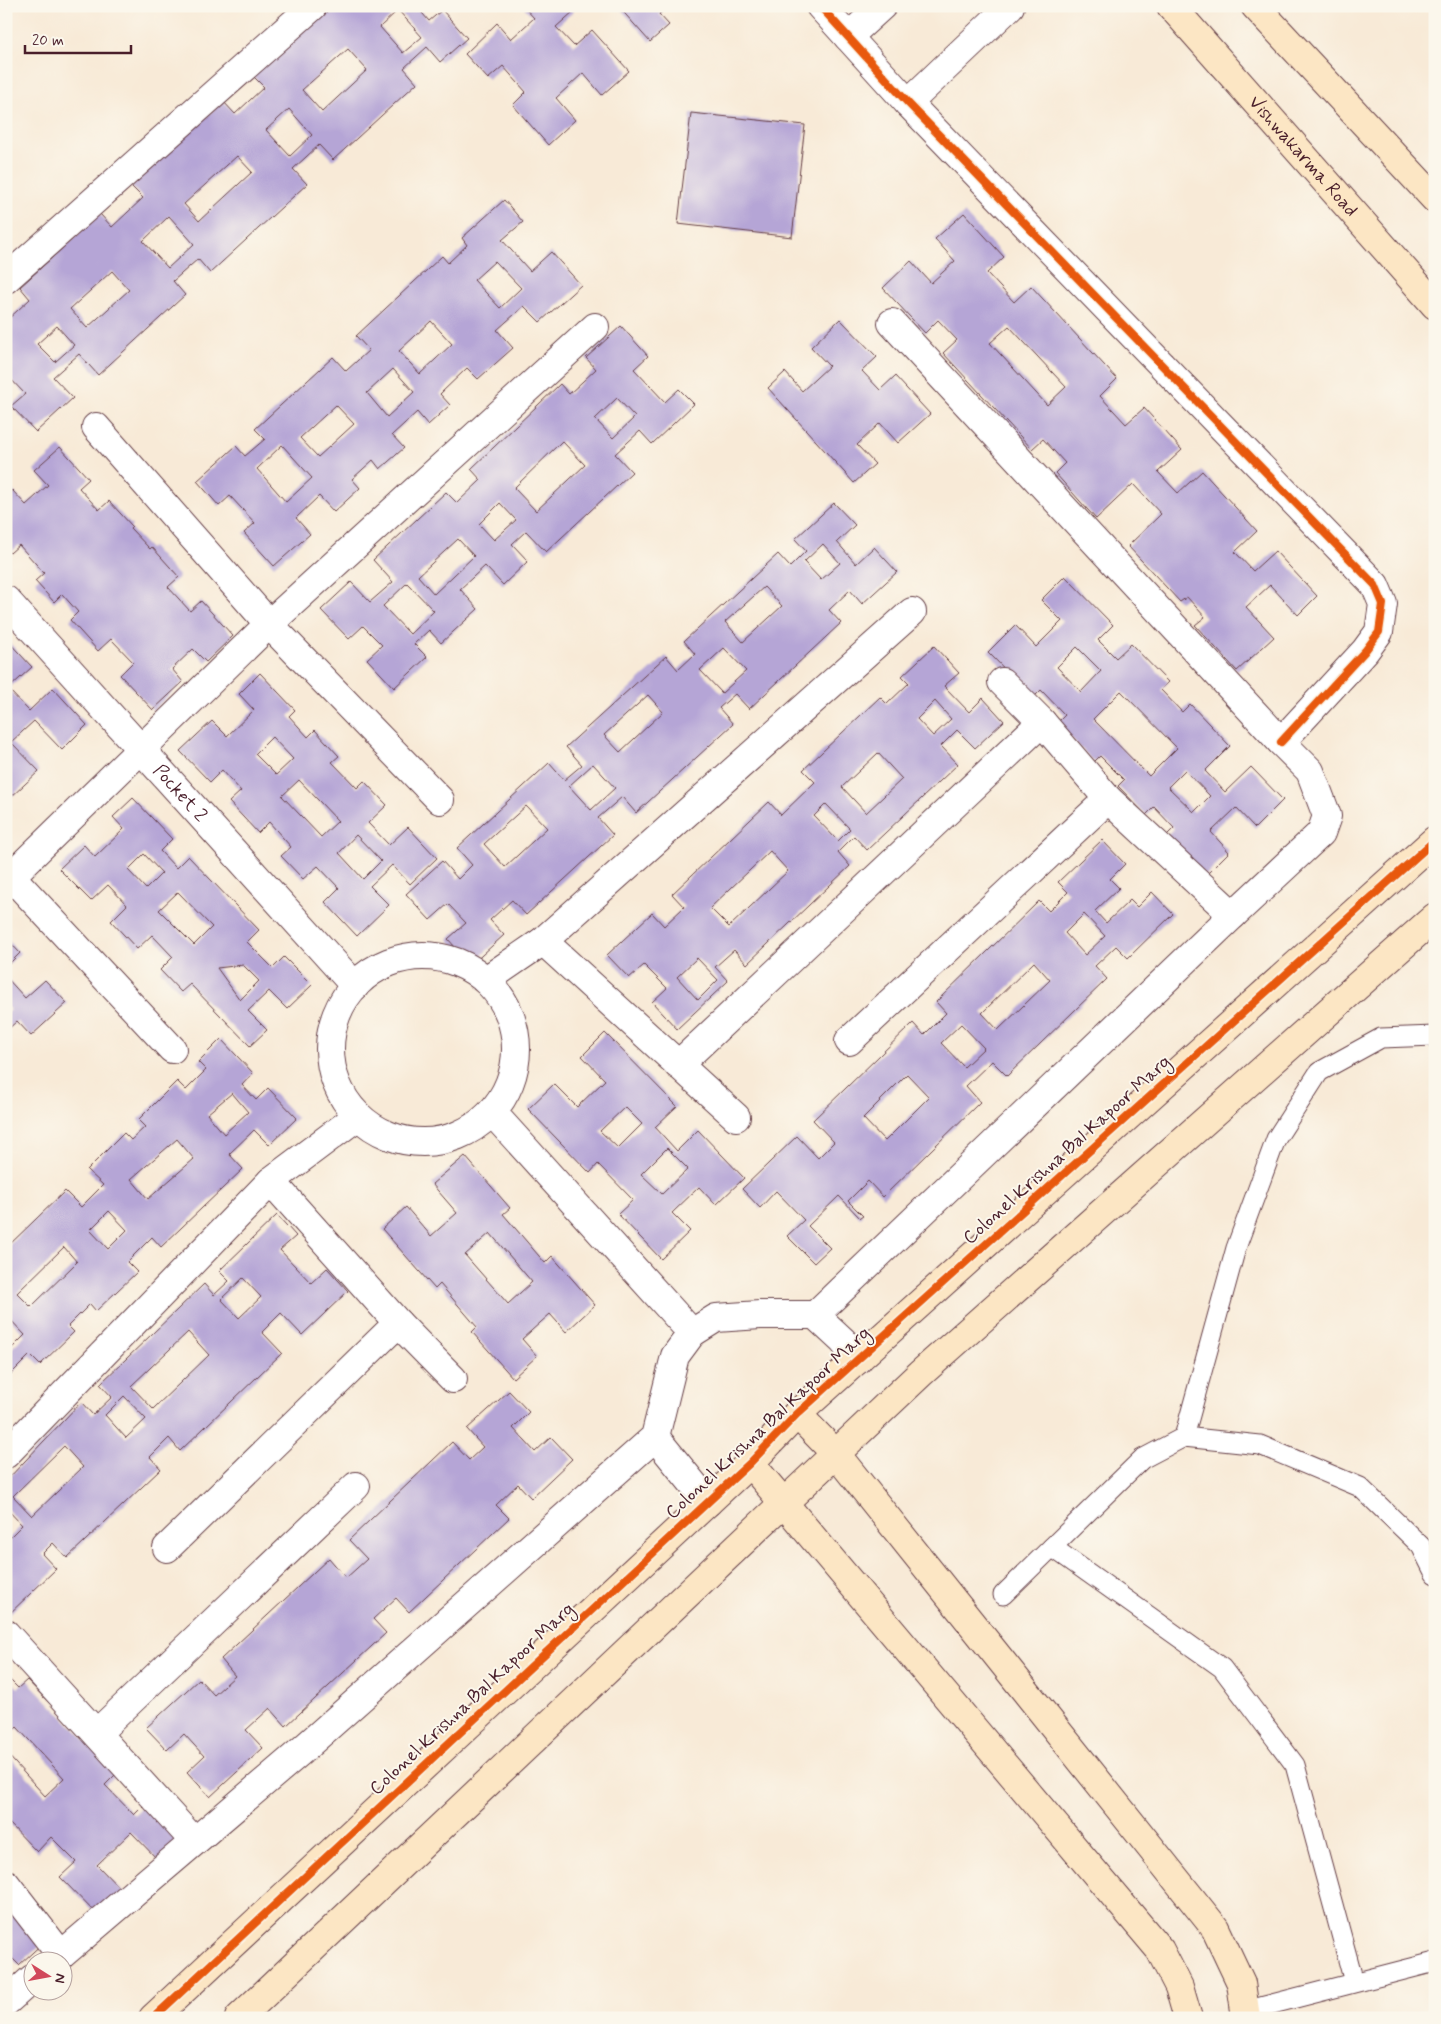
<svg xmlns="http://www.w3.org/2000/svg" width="1441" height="2024" font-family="Mynerve,sans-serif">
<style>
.building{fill:#b5a5d6;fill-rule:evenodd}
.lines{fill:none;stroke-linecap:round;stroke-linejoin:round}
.lane-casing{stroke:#643d45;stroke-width:21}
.street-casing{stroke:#643d45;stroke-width:30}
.secondary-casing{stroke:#643d45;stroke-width:30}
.lane{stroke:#fff;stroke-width:19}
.street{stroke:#fff;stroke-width:28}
.secondary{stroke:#fce6c4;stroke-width:28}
.cycleway-casing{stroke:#fbf7ec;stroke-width:11}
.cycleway{stroke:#e8590c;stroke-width:8}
.labels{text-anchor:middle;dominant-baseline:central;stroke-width:4;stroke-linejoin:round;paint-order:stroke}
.street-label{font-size:19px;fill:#4a1f2b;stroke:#fbf7ec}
</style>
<rect width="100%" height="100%" fill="#fbf7ec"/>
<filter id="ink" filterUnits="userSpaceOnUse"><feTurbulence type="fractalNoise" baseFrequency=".02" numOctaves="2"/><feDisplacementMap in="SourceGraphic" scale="10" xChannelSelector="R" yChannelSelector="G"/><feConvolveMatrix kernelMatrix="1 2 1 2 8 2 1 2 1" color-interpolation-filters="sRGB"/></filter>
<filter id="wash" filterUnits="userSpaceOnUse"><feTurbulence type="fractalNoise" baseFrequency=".0096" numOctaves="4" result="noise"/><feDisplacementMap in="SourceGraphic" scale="20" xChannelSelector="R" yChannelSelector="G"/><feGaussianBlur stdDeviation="1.12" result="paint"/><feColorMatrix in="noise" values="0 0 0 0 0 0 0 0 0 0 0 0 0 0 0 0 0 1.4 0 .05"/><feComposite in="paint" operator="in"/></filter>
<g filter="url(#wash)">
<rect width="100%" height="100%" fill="#f8ead7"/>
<g id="blocks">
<g class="building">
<path d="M 327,6 L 340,6 L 345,11 L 350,6 L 416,6 L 429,21 L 442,10 L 467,38 L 440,62 L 427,47 L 404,68 L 417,83 L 333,160 L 319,145 L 293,169 L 307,184 L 210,273 L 198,259 L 173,281 L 185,295 L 98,375 L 79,354 L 53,377 L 73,398 L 36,432 L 11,406 L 25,394 L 6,374 L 6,321 L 30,299 L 20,287 L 100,214 L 112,227 L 143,198 L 131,186 L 223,101 L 235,114 L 264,87 L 252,75 ZM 398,10 L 422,37 L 403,53 L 380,27 ZM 348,49 L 367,70 L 322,112 L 302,90 ZM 289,109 L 312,135 L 290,156 L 266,130 ZM 237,156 L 252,172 L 199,221 L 184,204 ZM 169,216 L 194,244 L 168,268 L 143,241 ZM 112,271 L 129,290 L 87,328 L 70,309 ZM 57,326 L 74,345 L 55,362 L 37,344 Z"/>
<polygon points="523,6 570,6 574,11 556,27 574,46 592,30 629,71 602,95 583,73 556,98 575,120 548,145 513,105 526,92 503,66 488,79 465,54 497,23 511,39 534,18"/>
<polygon points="618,6 668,6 659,14 669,25 650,42"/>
<polygon points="691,113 805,125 792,237 678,224"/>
<path d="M 504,200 L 523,222 L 502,240 L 530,271 L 551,252 L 581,285 L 540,322 L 524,306 L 497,330 L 513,348 L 478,379 L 467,368 L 440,394 L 450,405 L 428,425 L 417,412 L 392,435 L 404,448 L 380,469 L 373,460 L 352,479 L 360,488 L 334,512 L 319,496 L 296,518 L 310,534 L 274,566 L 244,533 L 255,523 L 230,496 L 219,506 L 197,481 L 236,446 L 245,456 L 265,439 L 255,429 L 333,357 L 346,371 L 369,350 L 356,336 L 442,256 L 448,263 L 467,245 L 462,238 ZM 495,261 L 521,288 L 500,308 L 474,280 ZM 431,321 L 452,344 L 420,374 L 399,351 ZM 393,369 L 414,392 L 387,417 L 367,393 ZM 336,405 L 354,424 L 318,457 L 300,438 ZM 282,445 L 312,478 L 286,502 L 257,469 Z"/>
<path d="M 964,213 L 1004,257 L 987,273 L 1014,302 L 1031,286 L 1117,379 L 1100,396 L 1126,424 L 1144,408 L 1182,450 L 1158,472 L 1178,493 L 1202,471 L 1257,531 L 1235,552 L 1253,571 L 1275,551 L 1317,596 L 1298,615 L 1270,585 L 1246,607 L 1274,637 L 1237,671 L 1195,625 L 1205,617 L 1187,597 L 1180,602 L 1128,546 L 1161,514 L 1133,484 L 1096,519 L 1055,473 L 1065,463 L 1043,439 L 1032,449 L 943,353 L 957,340 L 938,320 L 925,333 L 883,288 L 911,261 L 931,283 L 955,261 L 935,239 ZM 1009,326 L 1066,387 L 1047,405 L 990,343 Z"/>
<polygon points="840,319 877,357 862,371 880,390 895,376 930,414 898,443 880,423 857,445 875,464 854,483 768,388 785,372 802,391 829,366 811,347"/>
<path d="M 621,326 L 648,356 L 634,369 L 665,402 L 679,389 L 694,404 L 652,444 L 640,431 L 615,454 L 632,472 L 546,552 L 526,531 L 512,544 L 528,561 L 503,585 L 485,566 L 460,589 L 478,609 L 441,643 L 429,630 L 414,644 L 427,657 L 394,688 L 367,659 L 382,645 L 363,626 L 349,639 L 321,610 L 351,582 L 370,602 L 393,582 L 373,560 L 446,492 L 457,503 L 481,480 L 471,469 L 560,384 L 569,394 L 596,369 L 586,358 ZM 617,398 L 635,417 L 613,438 L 595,419 ZM 562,441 L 585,465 L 536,511 L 514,488 ZM 500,503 L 516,520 L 494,540 L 479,524 ZM 458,539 L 474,556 L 434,594 L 418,576 ZM 407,583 L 434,611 L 410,634 L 383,606 Z"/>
<polygon points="60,447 89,479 79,488 99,510 109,501 132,526 130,528 150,549 152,547 179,577 168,587 190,611 201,601 233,636 206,662 193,649 172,669 183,682 153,710 120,675 133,662 111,639 98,651 70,620 78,612 62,594 54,602 35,581 44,573 19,545 10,553 6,550 6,496 12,490 26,505 48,485 34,470"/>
<path d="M 834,503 L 855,525 L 837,542 L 856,564 L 874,547 L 897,572 L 862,604 L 850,590 L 829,610 L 841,623 L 749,709 L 735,694 L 719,708 L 733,724 L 636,813 L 622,797 L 598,818 L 613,835 L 526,915 L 512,900 L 490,920 L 504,935 L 471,965 L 448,939 L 466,923 L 448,904 L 430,920 L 406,894 L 442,861 L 458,879 L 472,865 L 457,848 L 549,763 L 564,780 L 582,765 L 566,747 L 666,656 L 678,670 L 695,654 L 684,641 L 778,554 L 790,567 L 806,551 L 795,539 ZM 823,544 L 840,563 L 821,580 L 804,562 ZM 764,587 L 782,606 L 743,642 L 725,622 ZM 724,648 L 746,671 L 722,693 L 700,670 ZM 648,695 L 663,712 L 620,752 L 604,735 ZM 593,764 L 615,788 L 591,810 L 569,786 ZM 526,806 L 547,828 L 505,867 L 484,844 Z"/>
<path d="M 1065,576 L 1113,625 L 1098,640 L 1116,658 L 1131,644 L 1168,682 L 1161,690 L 1182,712 L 1190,704 L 1230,746 L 1205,771 L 1225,792 L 1251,767 L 1283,800 L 1255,828 L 1236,808 L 1211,832 L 1229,852 L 1205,876 L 1166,836 L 1174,828 L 1154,807 L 1146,815 L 1118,786 L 1124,780 L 1100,756 L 1094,762 L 1057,723 L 1065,715 L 1041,690 L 1033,698 L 988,652 L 1015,625 L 1036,647 L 1062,621 L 1041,600 ZM 1077,647 L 1101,671 L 1081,692 L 1057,667 ZM 1121,691 L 1177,748 L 1149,776 L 1093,719 ZM 1185,770 L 1210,796 L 1194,812 L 1168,787 Z"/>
<polygon points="6,639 32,667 8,689 29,711 53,688 87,725 62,750 34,721 11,742 39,771 10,798 6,794"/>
<path d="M 934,646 L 959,673 L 944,686 L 969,712 L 983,698 L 1004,721 L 975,748 L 957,730 L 941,746 L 958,764 L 867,850 L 854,836 L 838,852 L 850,866 L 747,964 L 734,950 L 715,967 L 728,981 L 677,1029 L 652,1002 L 667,988 L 644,965 L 629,978 L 607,955 L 652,913 L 664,926 L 684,907 L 672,894 L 769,802 L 781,815 L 815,782 L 803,770 L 880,697 L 887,704 L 909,683 L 902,676 ZM 935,701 L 951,719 L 933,736 L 917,719 ZM 878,753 L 902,779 L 866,813 L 842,787 ZM 826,804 L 850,829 L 838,841 L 814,816 ZM 770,851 L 788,871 L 729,927 L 710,908 ZM 697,958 L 718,980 L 698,1000 L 677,977 Z"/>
<path d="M 260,673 L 295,710 L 289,716 L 308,737 L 315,730 L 339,756 L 332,762 L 357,788 L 364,781 L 387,805 L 368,823 L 389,845 L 408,827 L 437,858 L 410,884 L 392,865 L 370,886 L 389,905 L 357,936 L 325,902 L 339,888 L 318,866 L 303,879 L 281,856 L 291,847 L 269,822 L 258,833 L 229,802 L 241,791 L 222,770 L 210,782 L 180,751 L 212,721 L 227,736 L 254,710 L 239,694 ZM 272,737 L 293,759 L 276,775 L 255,754 ZM 299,780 L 338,821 L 321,837 L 282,796 ZM 356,835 L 381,861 L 363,879 L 339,853 Z"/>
<path d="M 133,798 L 172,839 L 160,851 L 176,868 L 188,856 L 259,930 L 247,942 L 273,968 L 284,957 L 312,985 L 287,1009 L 269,991 L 248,1011 L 267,1030 L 250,1046 L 190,984 L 181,992 L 160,970 L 173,957 L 152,935 L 137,949 L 111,921 L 127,905 L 108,885 L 91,901 L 59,869 L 84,845 L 95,857 L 124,829 L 113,817 ZM 144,854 L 162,873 L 146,889 L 128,870 ZM 178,892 L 212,927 L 194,945 L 159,910 ZM 243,965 L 259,981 L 240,1000 L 217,968 Z"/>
<path d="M 1102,840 L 1125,864 L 1110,879 L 1119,888 L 1095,911 L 1106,923 L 1130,900 L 1137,907 L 1152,892 L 1173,914 L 1128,958 L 1116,946 L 1095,966 L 1107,979 L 1007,1076 L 992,1061 L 966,1086 L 980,1102 L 883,1197 L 868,1181 L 848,1201 L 863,1216 L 860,1218 L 839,1196 L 808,1226 L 830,1248 L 814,1263 L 787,1236 L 804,1220 L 776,1191 L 760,1208 L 742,1189 L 797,1136 L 818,1158 L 834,1142 L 813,1120 L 913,1023 L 924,1035 L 946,1013 L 936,1002 L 1039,901 L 1049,911 L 1068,892 L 1058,882 ZM 1084,914 L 1105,936 L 1085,955 L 1065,933 ZM 1034,962 L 1050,980 L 998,1030 L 982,1013 ZM 961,1024 L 984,1048 L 964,1067 L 941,1043 ZM 907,1074 L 929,1097 L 885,1141 L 863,1118 Z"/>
<polygon points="6,938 20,953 6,967"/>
<polygon points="6,977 25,998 45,980 67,1003 31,1036 17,1021 6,1031 6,1013 10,1010 6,1006"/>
<path d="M 605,1033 L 677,1106 L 655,1127 L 677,1151 L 698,1130 L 744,1178 L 716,1205 L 699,1187 L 672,1213 L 690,1231 L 661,1259 L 618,1214 L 633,1200 L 598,1164 L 590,1173 L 528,1109 L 554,1084 L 577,1107 L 605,1080 L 582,1056 ZM 625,1107 L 642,1124 L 618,1148 L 600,1131 ZM 667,1148 L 688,1169 L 662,1194 L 641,1174 Z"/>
<path d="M 221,1039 L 253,1073 L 242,1085 L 256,1100 L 268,1088 L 297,1118 L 269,1145 L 254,1130 L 229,1154 L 243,1169 L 161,1247 L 152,1237 L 127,1262 L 137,1272 L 96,1311 L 90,1304 L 68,1326 L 74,1332 L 40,1365 L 30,1355 L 6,1379 L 6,1354 L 25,1335 L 6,1315 L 6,1248 L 65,1191 L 81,1207 L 103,1185 L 87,1170 L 124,1133 L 131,1140 L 145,1127 L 138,1120 L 177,1081 L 186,1090 L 206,1070 L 198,1062 ZM 232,1093 L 248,1112 L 224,1134 L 207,1114 ZM 177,1139 L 194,1159 L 148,1199 L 131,1179 ZM 109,1211 L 127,1230 L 108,1249 L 90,1230 ZM 64,1247 L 77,1262 L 31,1307 L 17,1293 Z"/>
<path d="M 465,1156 L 510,1208 L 503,1214 L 545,1263 L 552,1256 L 595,1305 L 566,1332 L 550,1314 L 522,1339 L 537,1356 L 513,1378 L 472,1332 L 477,1327 L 440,1284 L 435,1289 L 382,1229 L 406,1207 L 431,1236 L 457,1213 L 432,1184 ZM 490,1233 L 532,1282 L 508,1304 L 465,1255 Z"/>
<path d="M 277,1215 L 296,1236 L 280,1250 L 311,1283 L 327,1268 L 348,1291 L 302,1335 L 281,1313 L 262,1332 L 282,1353 L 180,1451 L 169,1438 L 150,1457 L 161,1469 L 67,1558 L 53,1543 L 42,1554 L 56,1569 L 6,1617 L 6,1541 L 22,1525 L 6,1508 L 6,1481 L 81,1402 L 93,1415 L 112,1397 L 100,1384 L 204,1284 L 214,1295 L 229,1281 L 219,1271 ZM 243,1278 L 261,1297 L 239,1318 L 221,1299 ZM 188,1332 L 209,1355 L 153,1409 L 131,1386 ZM 124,1396 L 146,1419 L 126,1438 L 105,1415 ZM 64,1446 L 83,1467 L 32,1516 L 13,1496 Z"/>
<polygon points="509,1391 529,1412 513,1428 535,1452 551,1437 572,1459 531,1498 518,1484 496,1505 509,1518 409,1612 396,1598 373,1619 386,1633 286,1726 270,1708 246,1730 263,1748 210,1797 187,1772 204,1756 184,1734 167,1750 146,1728 199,1679 214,1695 235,1676 221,1659 329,1558 346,1578 367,1559 349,1540 452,1442 469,1460 483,1447 467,1429"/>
<polygon points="6,1676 18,1688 27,1680 117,1773 105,1785 134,1815 146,1803 182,1840 160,1862 131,1832 97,1865 126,1895 101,1919 60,1877 76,1862 51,1837 37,1852 6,1820 6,1753 45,1796 64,1778 17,1727 6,1737"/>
<polygon points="15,1908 46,1940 19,1965 6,1952 6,1916"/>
</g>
</g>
</g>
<g filter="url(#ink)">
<use href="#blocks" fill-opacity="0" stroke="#643d45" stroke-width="1"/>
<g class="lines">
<defs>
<g id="lane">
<polyline points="1184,1437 1236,1248 1276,1139 1319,1072 1381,1038 1435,1036"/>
<polyline points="1052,1547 1222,1668 1295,1765 1354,1982"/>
<polyline points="1003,1595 1142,1459 1184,1437 1260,1445 1360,1487 1421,1546 1435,1574"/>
<polyline points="1245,2011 1435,1962"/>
</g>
<g id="street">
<polyline points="820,6 908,103 1375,585 1383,604 1379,632 1365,651 1281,742"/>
<polyline points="848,37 882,6"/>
<polyline points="908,103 1010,6"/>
<polyline points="6,279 313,6"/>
<polyline points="96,427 269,624 440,800"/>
<path id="s1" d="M 6,600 L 355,986"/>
<polyline points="1002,682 1042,722 1108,799 1233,915"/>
<polyline points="6,871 172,1049"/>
<polyline points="6,881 269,624 595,327"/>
<polyline points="543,941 736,1117"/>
<circle cx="423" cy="1049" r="93"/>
<polyline points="486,980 543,941 912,612"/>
<polyline points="849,1041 1108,799"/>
<polyline points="678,1065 1042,722"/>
<polyline points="492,1112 692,1333"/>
<polyline points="271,1181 398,1323 453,1379"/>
<polyline points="815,1315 1233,915 1321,833 1327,816 1310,771 1281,742 892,323"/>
<polyline points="655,1437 708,1502"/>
<polyline points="6,1454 271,1181 358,1116"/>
<polyline points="167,1548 398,1323"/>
<polyline points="6,1634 194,1841"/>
<polyline points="97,1733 356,1486"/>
<polyline points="6,1884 61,1955"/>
<polyline points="53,1962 301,1751 655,1437 675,1356 692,1333 716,1318 760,1315 815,1315 843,1341 858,1360"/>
<polyline points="6,2002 32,1979"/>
</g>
<g id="secondary">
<path id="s2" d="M 1171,6 L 1435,305"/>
<polyline points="1255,6 1435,199"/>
<polyline points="797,1414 836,1454 1215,1928 1241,1983 1246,2018"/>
<polyline points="750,1463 1160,1950 1179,1987 1188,2018"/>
<polyline points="153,2018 750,1463 797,1414 1435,840"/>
<polyline points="239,2018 920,1374 1435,917"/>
</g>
</defs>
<use href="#lane" class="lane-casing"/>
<use href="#street" class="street-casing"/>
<use href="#secondary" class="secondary-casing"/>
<use href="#lane" class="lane"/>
<use href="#street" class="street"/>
<use href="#secondary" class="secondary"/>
<defs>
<g id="cycleway">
<polyline points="820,6 908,103 1375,585 1383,604 1379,632 1365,651 1281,742"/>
<polyline points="153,2018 750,1463 797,1414 1435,840"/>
</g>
</defs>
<use href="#cycleway" class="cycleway-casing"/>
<use href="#cycleway" class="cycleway"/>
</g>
</g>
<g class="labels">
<g class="street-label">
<text stroke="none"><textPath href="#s2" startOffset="200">Vishwakarma Road</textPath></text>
<text stroke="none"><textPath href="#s1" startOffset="260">Pocket 2</textPath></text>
<text transform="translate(1067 1150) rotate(-42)">Colonel Krishna Bal Kapoor Marg</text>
<text transform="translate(768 1423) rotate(-43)">Colonel Krishna Bal Kapoor Marg</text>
<text transform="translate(472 1699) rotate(-43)">Colonel Krishna Bal Kapoor Marg</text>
</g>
</g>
<rect width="1441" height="2024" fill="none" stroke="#fbf7ec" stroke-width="25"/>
<g transform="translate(48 1976) rotate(101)"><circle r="24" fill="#fbf7ec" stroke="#b4a19f"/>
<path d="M0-4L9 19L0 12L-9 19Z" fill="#d1495b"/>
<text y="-8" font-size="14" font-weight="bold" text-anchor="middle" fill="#4a1f2b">N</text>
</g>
<path d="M25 45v8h106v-8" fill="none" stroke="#4a1f2b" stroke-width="2.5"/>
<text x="32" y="45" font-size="15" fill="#4a1f2b" stroke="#fbf7ec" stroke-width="4" paint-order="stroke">20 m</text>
</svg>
